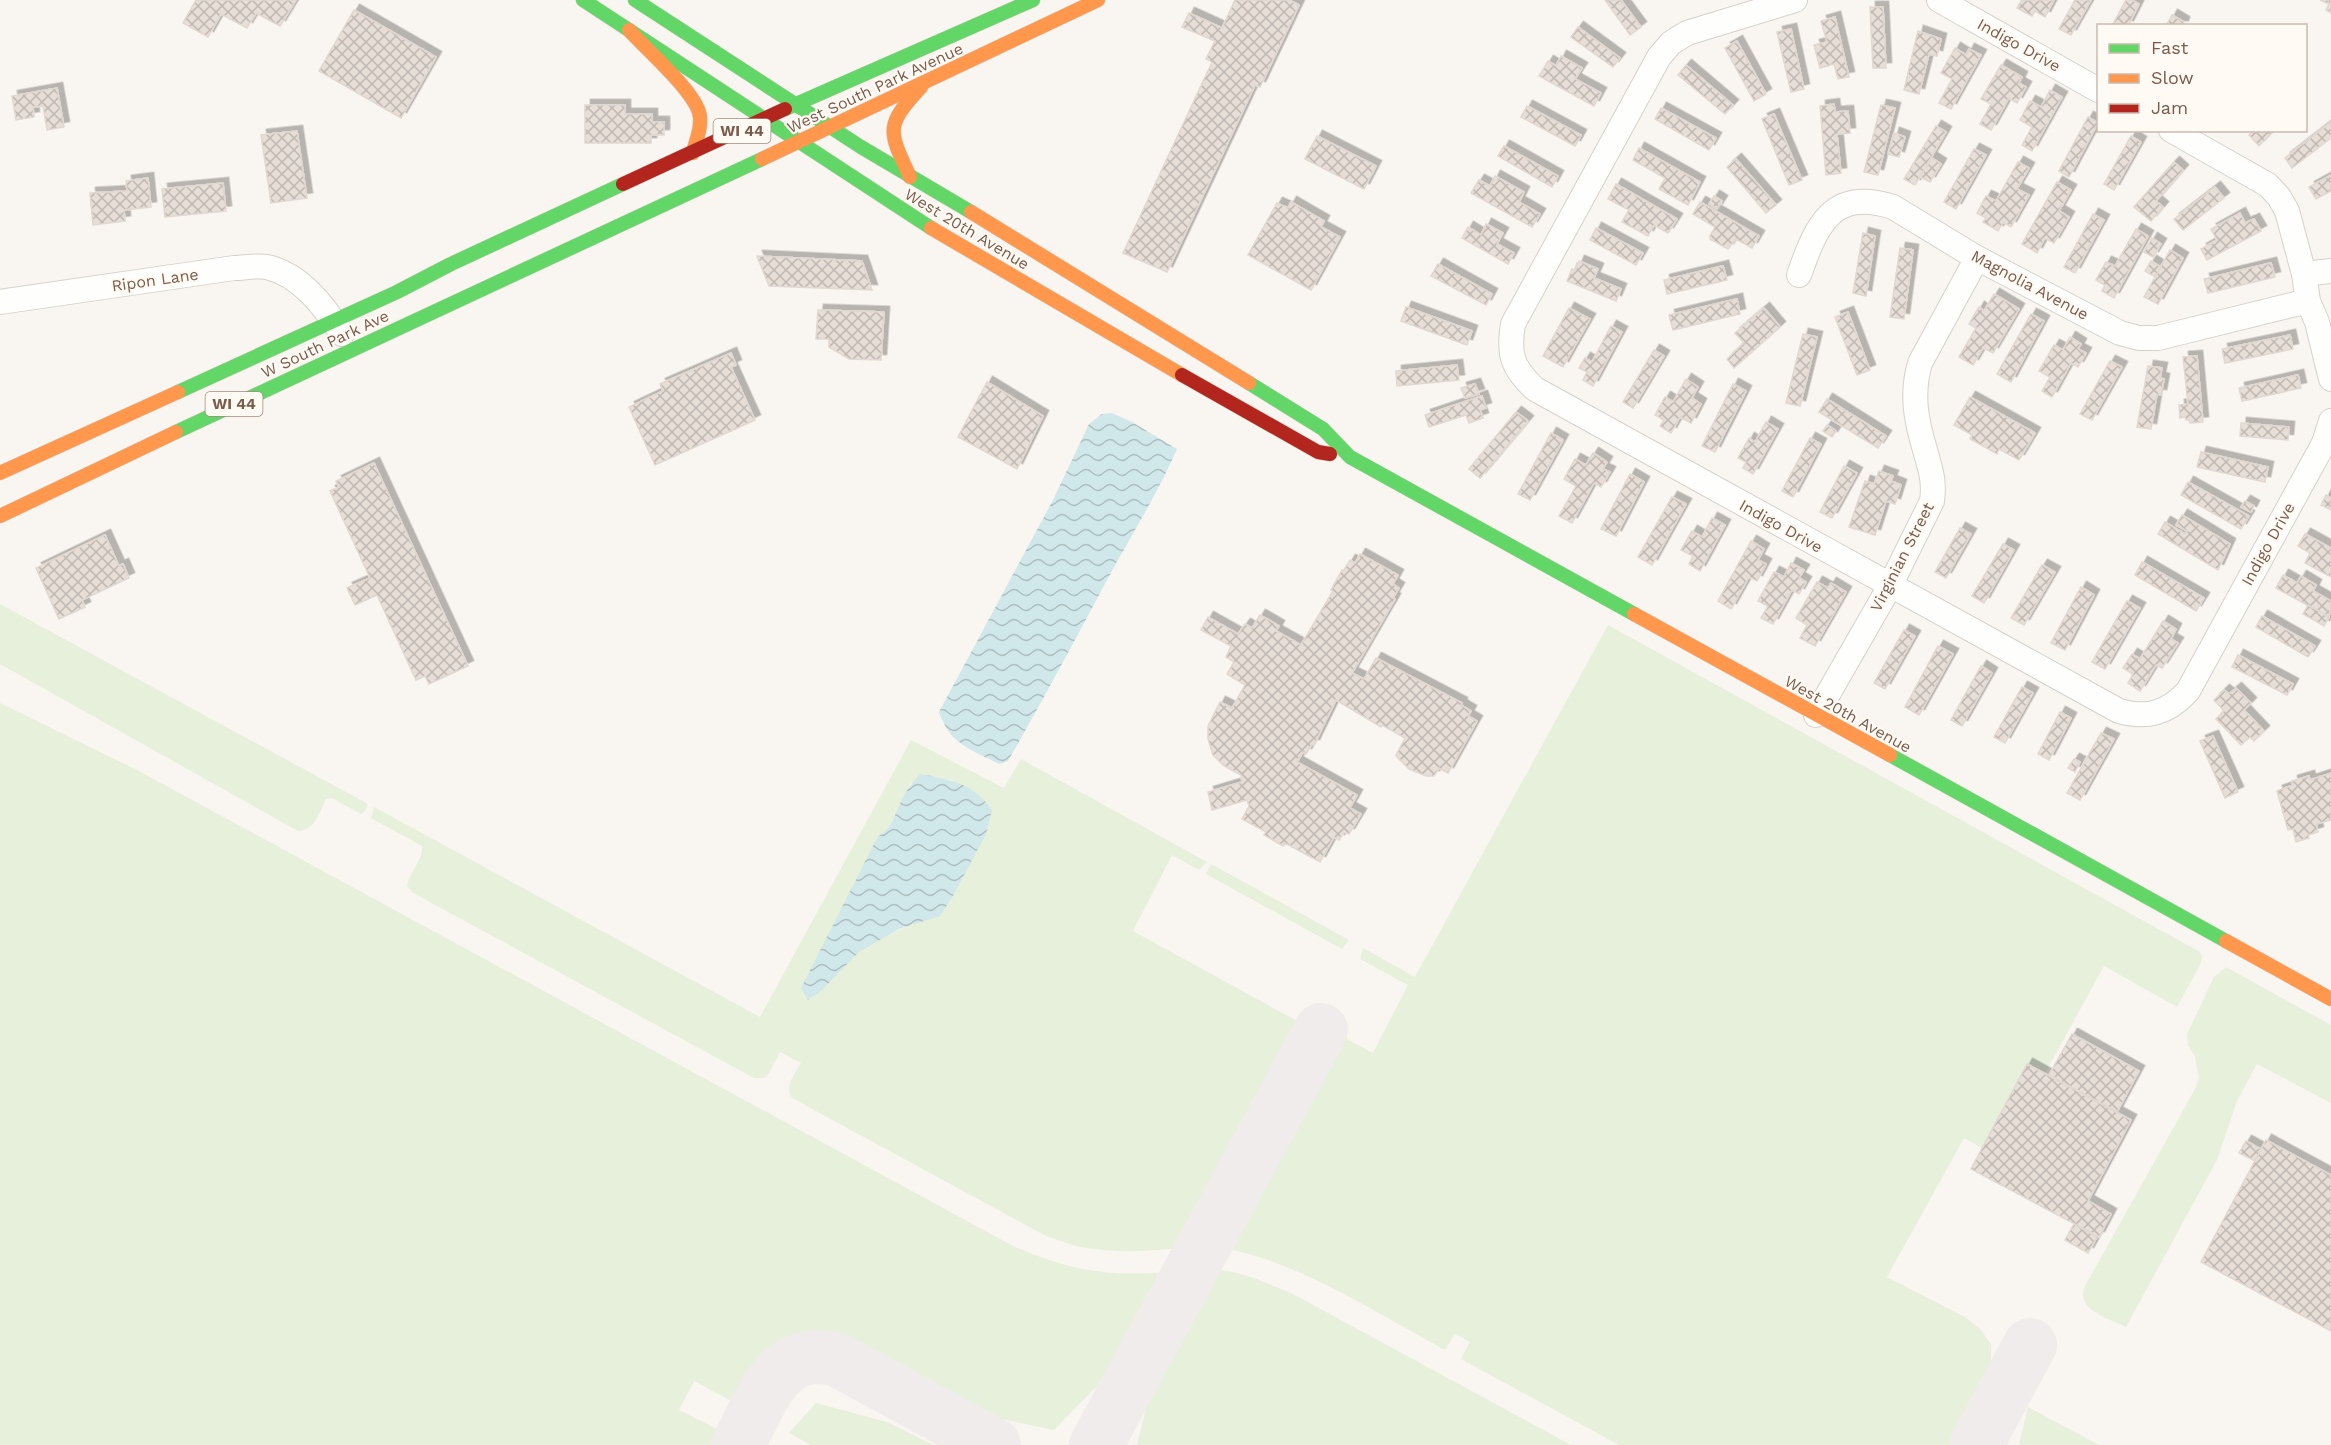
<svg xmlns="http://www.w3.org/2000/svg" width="2331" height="1445" font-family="'Work Sans',sans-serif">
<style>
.green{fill:#e7f0db;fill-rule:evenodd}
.water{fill:url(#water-waves)}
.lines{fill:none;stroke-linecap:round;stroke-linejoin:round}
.taxiway{stroke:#f0ecec;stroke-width:54}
.building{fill:url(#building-cross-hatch);stroke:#e2d8d2;stroke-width:1.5;filter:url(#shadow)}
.street-casing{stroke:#d7d1cb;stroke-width:26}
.fast-casing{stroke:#d9d2cb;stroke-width:15}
.slow-casing{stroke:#d9d2cb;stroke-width:15}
.jam-casing{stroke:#d9d2cb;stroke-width:15}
.street{stroke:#fefefd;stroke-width:24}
.fast{stroke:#63d668;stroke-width:14}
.slow{stroke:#ff974d;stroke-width:14}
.jam{stroke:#b3261e;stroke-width:14}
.labels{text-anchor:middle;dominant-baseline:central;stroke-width:4.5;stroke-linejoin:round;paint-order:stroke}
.shield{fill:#fffaf3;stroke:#a28b7f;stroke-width:1.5}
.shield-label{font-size:15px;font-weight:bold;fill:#7a5c4d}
.street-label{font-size:16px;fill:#7a5c4d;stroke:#fffaf3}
</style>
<defs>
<pattern id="water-waves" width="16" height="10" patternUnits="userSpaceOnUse" patternTransform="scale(1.5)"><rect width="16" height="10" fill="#d0e8ea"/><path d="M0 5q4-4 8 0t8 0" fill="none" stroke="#aebfc0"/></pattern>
<pattern id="building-cross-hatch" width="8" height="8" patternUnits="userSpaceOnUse" patternTransform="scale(1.5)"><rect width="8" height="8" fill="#e6ded7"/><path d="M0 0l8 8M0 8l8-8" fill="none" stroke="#bfb7b1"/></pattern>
<filter id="shadow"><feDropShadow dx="5.5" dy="-5.5" stdDeviation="0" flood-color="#0004"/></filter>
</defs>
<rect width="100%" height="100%" fill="#f9f5f0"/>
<g class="green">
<path d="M 0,604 L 368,804 L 365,811 L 361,814 L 332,798 L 326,799 C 319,813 315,830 298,831 L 0,664 Z"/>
<path d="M 1608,625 L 2200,952 L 2202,958 L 2200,965 L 2177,1007 L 2104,966 L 2045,1073 L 2027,1064 L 1982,1148 L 1964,1138 L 1887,1277 L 1965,1317 L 1980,1329 L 1991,1344 L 1991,1369 L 1949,1445 L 1619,1445 L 1461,1359 L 1470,1342 L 1455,1334 L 1445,1350 C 1376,1313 1300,1262 1223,1248 L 1336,1033 L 1373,1053 L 1408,985 L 1360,959 L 1363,948 L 1415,977 Z"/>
<path d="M 0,703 L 137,770 L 1013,1246 C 1071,1271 1107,1277 1170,1272 L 1106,1377 L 1054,1430 L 988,1416 L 846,1339 L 822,1333 L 795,1336 L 773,1348 L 754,1363 L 735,1403 L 694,1381 L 679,1410 L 719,1430 L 711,1445 L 0,1445 Z"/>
<path d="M 911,740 L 1004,788 L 1021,759 L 1207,862 L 1199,870 L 1172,855 L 1133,931 L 1308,1027 L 1185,1247 C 1151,1252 1114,1253 1080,1247 C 1068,1244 1056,1239 1044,1235 L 792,1098 C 784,1086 795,1074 801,1063 L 780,1052 L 769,1073 L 764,1078 L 754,1078 L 413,893 L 407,886 C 409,872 424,859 422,846 L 371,818 L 374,807 L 760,1017 ZM 946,779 L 953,780 L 940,915 C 912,925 883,934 859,952 C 841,966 827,986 808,1000 L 826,940 L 878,837 C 891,831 904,796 911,783 Z"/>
<polygon points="1211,864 1349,940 1342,949 1206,874"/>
<path d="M 2226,967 L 2331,1025 L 2331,1103 L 2257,1064 L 2237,1101 L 2217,1160 L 2126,1327 C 2110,1319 2077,1311 2084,1288 L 2195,1089 L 2199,1078 L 2195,1057 L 2188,1045 L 2187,1034 L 2214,977 Z"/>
<path d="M 1211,1270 C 1239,1269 1268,1284 1293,1294 L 1571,1445 L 1137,1445 L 1147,1404 Z"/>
<polygon points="816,1403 887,1422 933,1445 811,1445 789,1433"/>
<polygon points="2028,1407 2099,1445 2019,1445"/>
</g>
<g class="water">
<path d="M 1112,413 L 1132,422 L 1177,449 C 1159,490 1136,528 1114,567 C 1079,632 1045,697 1008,761 L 999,764 C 971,749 950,745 939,712 L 1053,500 L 1089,424 L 1102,414 Z"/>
<path d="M 920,774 C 951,780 972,782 992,810 L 986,834 L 953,896 L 940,916 L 899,929 L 859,952 L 822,990 L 808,1000 L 801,988 L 878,836 C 891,831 897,809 903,797 C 908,788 914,781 920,774 Z"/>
</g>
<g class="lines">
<g class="taxiway">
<path d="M 738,1445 C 761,1402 777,1343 838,1360 L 994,1445"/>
<polyline points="1096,1445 1321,1030"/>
<polyline points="1976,1445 2030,1345"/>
</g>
</g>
<g class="building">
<polygon points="196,0 296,0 280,26 256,13 247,28 221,14 208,37 183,23"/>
<polygon points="1235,0 1289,0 1299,5 1260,87 1255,85 1167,272 1123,253 1212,62 1206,59 1215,41 1182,27 1189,13 1222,28"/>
<polygon points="1605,0 1621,0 1641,27 1630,35"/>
<polygon points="2022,0 2054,0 2045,17 2035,11 2032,16 2017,8"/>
<polygon points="2075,0 2091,0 2071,35 2059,29"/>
<polygon points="2126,0 2132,0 2139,4 2128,26 2112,26"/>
<polygon points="2320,0 2331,0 2331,13 2326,10 2329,4"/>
<polygon points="1870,7 1883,7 1886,68 1873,68"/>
<polygon points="354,10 436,57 401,118 319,71"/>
<polygon points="2172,15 2184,22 2183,26 2166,26"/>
<polygon points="1835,17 1849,77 1838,79 1834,64 1820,68 1814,45 1827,42 1821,21"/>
<polygon points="1578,27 1620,58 1613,67 1571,37"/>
<polygon points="1791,29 1804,89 1791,92 1777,32"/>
<polygon points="1918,31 1941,39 1937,56 1929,54 1919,94 1904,90"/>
<polygon points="1737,41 1766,94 1754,101 1725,48"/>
<polygon points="1955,48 1966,55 1969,49 1981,55 1951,109 1939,103 1952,79 1941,73"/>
<polygon points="1561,56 1582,68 1575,79 1601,93 1594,106 1539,76 1548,61 1556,66"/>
<polygon points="1686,65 1733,105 1725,114 1678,75"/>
<polygon points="2001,65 2022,77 2019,83 2026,87 2017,103 2009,98 1991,130 1980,124 1991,104 1981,99"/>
<polygon points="57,88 64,127 47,130 43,106 33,107 34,117 16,120 12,96"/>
<polygon points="2050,90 2062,97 2032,151 2022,145 2032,127 2020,120 2030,101 2041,107"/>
<polygon points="1834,104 1835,112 1848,111 1850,133 1837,134 1841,173 1826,175 1820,106"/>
<polygon points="585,105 625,105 625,114 652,114 652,122 664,122 664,135 651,135 651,143 585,143"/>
<polygon points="1881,105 1895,108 1878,175 1864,172"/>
<polygon points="1527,106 1581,135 1575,146 1521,117"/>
<polygon points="1661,108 1716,138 1709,150 1655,119"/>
<polygon points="1774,114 1802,180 1789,185 1762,119"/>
<polygon points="2088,117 2098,123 2069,177 2059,171"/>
<polygon points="2331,122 2331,138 2292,168 2285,158"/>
<polygon points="1936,126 1946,132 1915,185 1904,179"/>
<polygon points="2253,130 2274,130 2259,146 2249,135"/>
<polygon points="297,131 307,198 271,203 261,135"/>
<polygon points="1894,133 1905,137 1899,157 1888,154"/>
<polygon points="1317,136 1376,166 1364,189 1305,159"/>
<polygon points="2131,136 2141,142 2114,190 2104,184"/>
<polygon points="1504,146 1558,176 1552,187 1498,156"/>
<polygon points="1639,148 1700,182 1688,205 1659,189 1665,178 1633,160"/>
<polygon points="1974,149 1986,155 1956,209 1944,202"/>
<polygon points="1932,158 1941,164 1930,182 1920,177"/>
<polygon points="1736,159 1776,205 1766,213 1727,167"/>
<polygon points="2018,162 2029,168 2017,189 2029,195 2011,227 2003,222 1998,231 1983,222 1986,218 1977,213 1986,196 1996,201"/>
<polygon points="2174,162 2183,170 2156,201 2163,207 2151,221 2134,207"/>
<polygon points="2331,175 2331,191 2316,199 2309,187"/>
<polygon points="1495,176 1524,192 1519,202 1540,214 1532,227 1471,193 1479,180 1490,186"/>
<polygon points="148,178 151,207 124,210 125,221 93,225 90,193 127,191 126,181"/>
<polygon points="2057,182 2071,190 2059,211 2069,217 2054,243 2045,238 2037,253 2022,244"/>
<polygon points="223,183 226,211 165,217 162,189"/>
<polygon points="1616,184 1677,219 1668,233 1654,225 1648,236 1622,222 1629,210 1608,199"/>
<polygon points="2215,187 2224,198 2183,230 2174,219"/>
<polygon points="1714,196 1722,201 1717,209 1709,204"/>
<polygon points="1291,202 1324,221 1321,227 1340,237 1311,290 1248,255 1277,203 1288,208"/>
<polygon points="1700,202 1759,236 1752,248 1736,239 1728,249 1710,239 1710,236 1715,227 1693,214"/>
<polygon points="2240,213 2245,223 2254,219 2261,231 2207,260 2201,249 2217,240 2211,229"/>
<polygon points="2093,214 2104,220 2075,273 2064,267"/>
<polygon points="1486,224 1503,233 1497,244 1514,253 1508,264 1462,238 1468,227 1481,235"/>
<polygon points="1596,228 1643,253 1636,265 1590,240"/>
<polygon points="2136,229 2148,236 2114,298 2102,291 2105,285 2096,280 2106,262 2115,266"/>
<polygon points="1863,233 1875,236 1866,296 1853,293"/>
<polygon points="2152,238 2161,244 2153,257 2144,252"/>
<polygon points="1900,248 1913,250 1904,319 1890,317"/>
<polygon points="2170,250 2183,258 2158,304 2144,297"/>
<polygon points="757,256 862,261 872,290 769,286"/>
<polygon points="1579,261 1598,269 1594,278 1621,289 1616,301 1567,281 1572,269 1575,271"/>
<polygon points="2151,261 2161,267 2155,277 2145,271"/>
<polygon points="2271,263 2275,277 2208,293 2204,279"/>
<polygon points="1438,264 1492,294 1486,305 1431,276"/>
<polygon points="1723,266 1727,280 1667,294 1664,280"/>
<polygon points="1994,294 2019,309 1993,353 1983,348 1973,365 1959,357 1976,328 1969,324 1979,307 1984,311"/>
<polygon points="1737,299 1740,314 1673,330 1669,315"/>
<polygon points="1406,307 1472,331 1467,345 1401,321"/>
<polygon points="1569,308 1590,319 1563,367 1543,356"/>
<polygon points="1764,308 1780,327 1734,368 1727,359 1744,343 1735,333"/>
<polygon points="818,310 884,312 881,360 849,359 829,347 829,339 816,339"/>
<polygon points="1848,312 1870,370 1857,375 1835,317"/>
<polygon points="2031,314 2044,321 2011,382 1997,374"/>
<polygon points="1611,326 1622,332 1593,386 1583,380 1587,372 1579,368 1585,358 1592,362"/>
<polygon points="1803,334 1817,337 1800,406 1786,403"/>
<polygon points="2290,335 2293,349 2225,363 2222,349"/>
<polygon points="2070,337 2081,344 2078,349 2086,353 2078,367 2071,363 2052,397 2042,391 2050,377 2039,371 2054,345 2063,350"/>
<polygon points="1654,350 1664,356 1633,408 1623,402"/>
<polygon points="731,353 736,365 731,367 755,420 655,465 629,407 663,391 660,384"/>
<polygon points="2197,356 2203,422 2190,423 2189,420 2186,420 2185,417 2180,418 2179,405 2188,404 2183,357"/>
<polygon points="2110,361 2122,367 2092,420 2080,414"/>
<polygon points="1457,365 1459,380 1397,386 1396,371"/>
<polygon points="2148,366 2162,368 2160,378 2164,379 2161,395 2157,394 2151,429 2137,427"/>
<polygon points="2298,375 2301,388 2242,401 2239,388"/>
<polygon points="1686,379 1698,387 1692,398 1701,404 1691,423 1680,417 1671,433 1660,426 1664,420 1655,415 1665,397 1673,402"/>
<polygon points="987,382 1043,416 1017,469 958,437"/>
<polygon points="1475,384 1479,394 1465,398 1461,388"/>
<polygon points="1733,384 1746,391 1715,452 1702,446"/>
<polygon points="1482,396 1486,408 1480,410 1483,418 1469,423 1466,415 1429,427 1425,415"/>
<polygon points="1970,397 2035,433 2019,460 1999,449 1997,454 1970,439 1972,435 1954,425"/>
<polygon points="1827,399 1886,436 1878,448 1819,412"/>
<polygon points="1516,412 1528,421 1480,478 1469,469"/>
<polygon points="1766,422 1778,429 1753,474 1743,468 1746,462 1738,458 1749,438 1755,442"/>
<polygon points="2241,423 2289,427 2288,440 2240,436"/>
<polygon points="1827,425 1836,431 1832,437 1823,431"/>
<polygon points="1551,433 1563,440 1530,500 1518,494"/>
<polygon points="1810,438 1821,444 1793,497 1782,491"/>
<polygon points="2201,452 2268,467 2265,482 2197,467"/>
<polygon points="1593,453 1607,462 1603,469 1610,472 1601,487 1594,483 1572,523 1559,516 1576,486 1564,479 1575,459 1586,465"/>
<polygon points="374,463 468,666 429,684 425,676 416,680 377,595 355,605 347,588 370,578 330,491 339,487 336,481"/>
<polygon points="1844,466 1857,473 1832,518 1820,512"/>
<polygon points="1879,471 1893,476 1891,481 1901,485 1895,504 1886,501 1875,535 1849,527 1865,481 1874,484"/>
<polygon points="1630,474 1644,482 1616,536 1601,529"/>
<polygon points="2188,482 2249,516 2241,529 2181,495"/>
<polygon points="2326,495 2331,498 2331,510 2321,505"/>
<polygon points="1672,497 1686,504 1652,565 1638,557"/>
<polygon points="2245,501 2254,506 2251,512 2241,507"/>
<polygon points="2182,515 2230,544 2218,570 2158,534 2165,522 2185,534 2187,531 2176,525"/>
<polygon points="1712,518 1725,525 1700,571 1689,564 1693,556 1681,550 1692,531 1702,537"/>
<polygon points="1960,528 1971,534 1946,578 1935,572"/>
<polygon points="2305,534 2331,548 2331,577 2305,563 2310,553 2298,546"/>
<polygon points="105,535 119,566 123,564 129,578 82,600 85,607 59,619 36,568"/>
<polygon points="1751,541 1764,549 1758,560 1766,564 1757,581 1749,577 1731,609 1718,601"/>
<polygon points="2003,544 2014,550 1984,603 1972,596"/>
<polygon points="1360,554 1398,575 1393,584 1399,588 1393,598 1395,599 1352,673 1364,679 1376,658 1462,703 1461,705 1471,711 1468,716 1477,721 1448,773 1439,768 1434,776 1426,776 1409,769 1397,757 1396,755 1405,738 1382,725 1381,727 1336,700 1314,745 1312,744 1306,754 1303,752 1297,762 1357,795 1350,808 1361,814 1349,834 1344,832 1339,840 1334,837 1320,862 1285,843 1283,846 1264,835 1266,832 1242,819 1249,806 1247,800 1212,810 1208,792 1242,782 1241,775 1224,766 1213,755 1208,739 1208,726 1220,702 1232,708 1245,685 1227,674 1234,662 1226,657 1231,646 1201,630 1208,617 1238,634 1245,624 1252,628 1260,615 1279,626 1276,631 1301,645 1333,591 1331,590 1342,570 1344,570 1350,560 1355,563"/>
<polygon points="2142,562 2204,598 2196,611 2135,575"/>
<polygon points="1791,563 1804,570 1799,578 1806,582 1799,594 1792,590 1773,624 1761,618 1768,606 1758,601 1774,572 1784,577"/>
<polygon points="2042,565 2055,572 2024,625 2011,618"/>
<polygon points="2283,575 2297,583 2301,576 2316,585 2313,591 2331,601 2329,617 2276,588"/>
<polygon points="1817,582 1828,588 1831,583 1846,592 1815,646 1800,638 1807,625 1796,618"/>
<polygon points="2081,587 2094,595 2065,650 2051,643"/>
<polygon points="2127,601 2140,608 2105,669 2092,662"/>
<polygon points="2308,605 2329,617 2324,626 2303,614"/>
<polygon points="2262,616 2315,646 2308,657 2256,627"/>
<polygon points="2163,621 2176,629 2171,639 2178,643 2162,668 2156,665 2140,691 2128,683 2133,674 2123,668 2132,654 2140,659"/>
<polygon points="1904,630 1915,636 1885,689 1874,683"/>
<polygon points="1938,646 1953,654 1919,715 1905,707"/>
<polygon points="2238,655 2293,684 2287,695 2232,667"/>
<polygon points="1981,666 1992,673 1962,726 1951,720"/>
<polygon points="2022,687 2033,693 2005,743 1994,737"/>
<polygon points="2236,688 2251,703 2244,710 2264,731 2254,741 2250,737 2241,745 2216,719 2224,711 2214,700 2224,690 2229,694"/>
<polygon points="2060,712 2071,718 2049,760 2038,754"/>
<polygon points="2101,733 2114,739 2080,800 2067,793"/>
<polygon points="2213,736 2238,792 2225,798 2200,741"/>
<polygon points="2074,759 2080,762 2075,772 2068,768"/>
<polygon points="2331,773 2331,820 2316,824 2318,832 2308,835 2309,838 2296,842 2293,829 2288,830 2277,791 2293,785 2292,781 2309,776 2310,780"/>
<polygon points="2072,1034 2139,1071 2117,1112 2049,1075"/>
<polygon points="2027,1064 2131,1120 2088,1201 2111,1214 2099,1237 1971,1169"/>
<polygon points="2266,1140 2331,1175 2331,1331 2201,1262"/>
<polygon points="2246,1141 2261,1149 2255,1161 2239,1153"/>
<polygon points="2074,1224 2097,1237 2088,1253 2065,1240"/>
</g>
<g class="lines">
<defs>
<g id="street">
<path d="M 1795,0 L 1687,33 L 1671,43 L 1659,57 L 1513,324 C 1508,354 1512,368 1535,389 L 2119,711 C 2147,719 2168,713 2188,691 L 2324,443 L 2331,421"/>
<polyline points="1939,0 2098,90"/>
<polyline points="2171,130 2268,185 2279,197 2287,211 2304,274 2308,301 2317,322 2331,379"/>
<polyline points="2304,274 2331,271"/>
<path d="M 1799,275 C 1816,227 1831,187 1893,207 L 1977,258 L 2120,333 L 2139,338 L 2158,338 L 2308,301"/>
<path d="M 0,302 L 234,268 C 244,268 256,265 267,267 C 301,275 324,306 342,334"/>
<path d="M 1816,715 L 1890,586 L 1932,501 C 1935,481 1930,468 1925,450 C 1916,420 1911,394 1920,363 L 1977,258"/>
</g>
<g id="fast">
<polyline points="583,0 931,228"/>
<polyline points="635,0 861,147 971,212"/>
<polyline points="785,109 1033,0"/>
<polyline points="1249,383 1323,429 1350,457 1634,614"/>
<polyline points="178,392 397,292 451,264 623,184"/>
<polyline points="176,432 762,159"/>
<polyline points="1890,755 2226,941"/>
</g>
<g id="slow">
<path d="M 629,30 C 647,50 691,88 699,112 C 703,125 696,140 693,153"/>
<polyline points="762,159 1098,0"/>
<path d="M 910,177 C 888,130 885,126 921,87"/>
<polyline points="971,212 1249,383"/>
<polyline points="931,228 1182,375"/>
<polyline points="0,473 178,392"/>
<polyline points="0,516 176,432"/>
<polyline points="1634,614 1890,755"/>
<polyline points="2226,941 2331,999"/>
</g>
<g id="jam">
<polyline points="623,184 785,109"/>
<polyline points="1182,375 1318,452 1330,454"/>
</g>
</defs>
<use href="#street" class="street-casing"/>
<use href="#fast" class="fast-casing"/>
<use href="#slow" class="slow-casing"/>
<use href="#jam" class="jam-casing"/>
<use href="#street" class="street"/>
<use href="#fast" class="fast"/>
<use href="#slow" class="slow"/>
<use href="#jam" class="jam"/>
</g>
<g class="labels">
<g class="shield">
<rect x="713.5" y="119" width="57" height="24" rx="4.5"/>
<rect x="205.5" y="392" width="57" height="24" rx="4.5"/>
</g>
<g class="shield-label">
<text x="742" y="131">WI 44</text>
<text x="234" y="404">WI 44</text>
</g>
<g class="street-label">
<text transform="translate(2019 45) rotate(29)">Indigo Drive</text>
<text transform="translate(875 88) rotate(-25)">West South Park Avenue</text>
<text transform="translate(967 229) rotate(31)">West 20th Avenue</text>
<text transform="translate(155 280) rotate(-8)">Ripon Lane</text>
<text transform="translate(2030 285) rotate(28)">Magnolia Avenue</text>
<text transform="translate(325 344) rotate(-25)">W South Park Ave</text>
<text transform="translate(1781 526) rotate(29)">Indigo Drive</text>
<text transform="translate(2268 544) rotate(-61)">Indigo Drive</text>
<text transform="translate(1902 557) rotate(-63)">Virginian Street</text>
<text transform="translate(1848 714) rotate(29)">West 20th Avenue</text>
</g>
</g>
<rect x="2097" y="24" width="210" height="108" fill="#fffaf3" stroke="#cabbb1" stroke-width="1.5"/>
<rect x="2109" y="44" width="30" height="9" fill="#63d668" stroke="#cabbb1" stroke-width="1.5"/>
<text x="2151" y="54" font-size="18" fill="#7a5c4d">Fast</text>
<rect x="2109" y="74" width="30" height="9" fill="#ff974d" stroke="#cabbb1" stroke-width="1.5"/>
<text x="2151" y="84" font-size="18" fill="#7a5c4d">Slow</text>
<rect x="2109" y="104" width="30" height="9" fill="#b3261e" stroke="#cabbb1" stroke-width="1.5"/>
<text x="2151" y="114" font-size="18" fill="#7a5c4d">Jam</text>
</svg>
